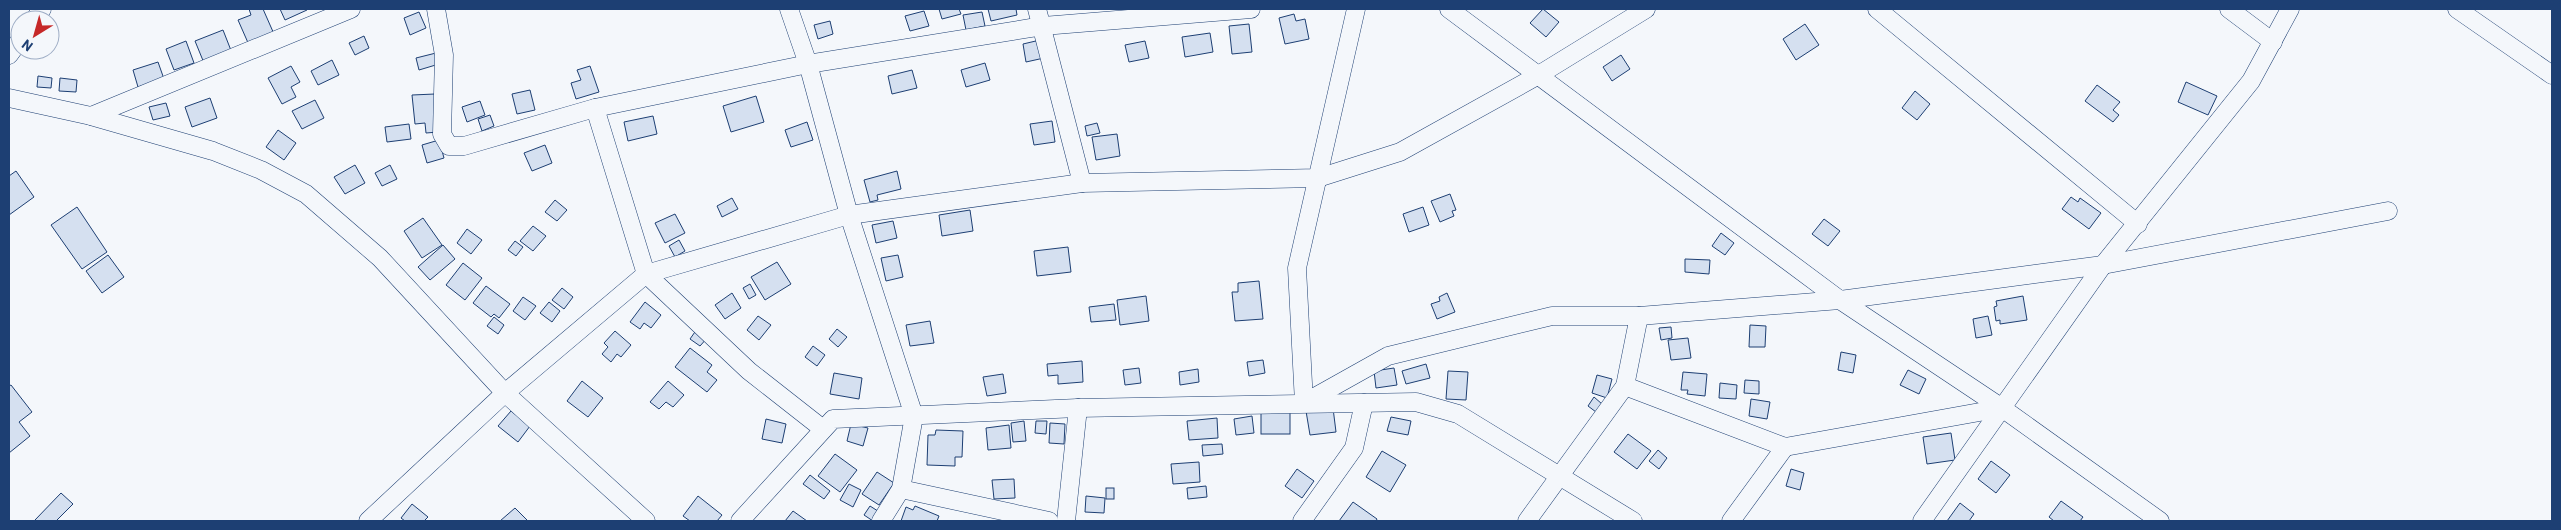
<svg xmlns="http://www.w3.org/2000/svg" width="2561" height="530" font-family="Barlow,sans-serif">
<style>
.building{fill:#d5e0f0;stroke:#1d3f73}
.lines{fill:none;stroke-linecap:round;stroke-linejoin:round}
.minor-casing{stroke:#1d3f73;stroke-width:19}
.minor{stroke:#f4f7fb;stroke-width:18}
</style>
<rect width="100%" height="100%" fill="#f4f7fb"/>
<g class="building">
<polygon points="249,9 263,9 274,34 249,45 238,20 251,15"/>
<polygon points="280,9 307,9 307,10 285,20"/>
<polygon points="939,9 959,9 961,14 942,19"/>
<polygon points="988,9 1016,9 1017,15 991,21"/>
<polygon points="1543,9 1559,22 1546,37 1530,23"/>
<polygon points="924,11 929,26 910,31 905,16"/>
<polygon points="419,12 426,28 410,35 404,18"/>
<polygon points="982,12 985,26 966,30 963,15"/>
<polygon points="1294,14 1296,21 1305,19 1309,39 1285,44 1279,18"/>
<polygon points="830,21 833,34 818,39 814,25"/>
<polygon points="1249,24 1252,52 1232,54 1229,26"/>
<polygon points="1805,24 1819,45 1796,60 1783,39"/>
<polygon points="223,30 232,53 204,63 195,41"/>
<polygon points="1210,33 1213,52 1185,57 1182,37"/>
<polygon points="364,36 369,48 355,55 349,43"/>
<polygon points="1040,40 1044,58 1026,62 1023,44"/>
<polygon points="186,41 194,63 174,70 166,49"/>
<polygon points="1145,41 1149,58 1129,62 1125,45"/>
<polygon points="436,53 439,64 419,70 416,58"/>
<polygon points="1621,55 1630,69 1612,81 1603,67"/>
<polygon points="332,60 339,75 318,85 311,71"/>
<polygon points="158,62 164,79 138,87 133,70"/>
<polygon points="985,63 990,80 966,87 961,70"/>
<polygon points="291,66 300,82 291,87 296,97 282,104 268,78"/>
<polygon points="590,66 599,92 576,99 571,83 581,80 577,70"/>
<polygon points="912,70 917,88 892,94 888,76"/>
<polygon points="38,76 52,78 51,88 37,87"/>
<polygon points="60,78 77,80 76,92 59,91"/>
<polygon points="2186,82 2217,96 2208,115 2178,102"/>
<polygon points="2097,85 2120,102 2113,110 2119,115 2113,122 2085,101"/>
<polygon points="530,90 535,110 517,114 512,94"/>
<polygon points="1915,91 1930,104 1917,120 1902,108"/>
<polygon points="435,94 438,132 426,133 425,123 415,124 412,95"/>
<polygon points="756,96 764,122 731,132 723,106"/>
<polygon points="210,98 217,118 192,127 185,107"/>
<polygon points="315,100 324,118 302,129 292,111"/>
<polygon points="480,101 485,115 467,122 462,107"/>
<polygon points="166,103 170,116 153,120 149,107"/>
<polygon points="490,115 494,126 482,131 478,119"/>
<polygon points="653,116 657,134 628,141 624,122"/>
<polygon points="1052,121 1055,142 1034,145 1030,124"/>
<polygon points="807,122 813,140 791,147 785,130"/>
<polygon points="1097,123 1100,133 1087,136 1085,126"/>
<polygon points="409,124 411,139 387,142 385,127"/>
<polygon points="278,130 296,143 284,160 266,147"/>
<polygon points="1117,134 1120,156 1096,160 1092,137"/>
<polygon points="439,140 444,158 427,163 422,145"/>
<polygon points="545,145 552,163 532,171 524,153"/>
<polygon points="355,165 365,183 345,194 334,177"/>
<polygon points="390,165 397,179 382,186 375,173"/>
<polygon points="16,171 34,197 9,215 9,176"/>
<polygon points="897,171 901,189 877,195 878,200 870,202 864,180"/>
<polygon points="1450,194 1456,210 1452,211 1454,216 1440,222 1431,201"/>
<polygon points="2071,197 2078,202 2080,198 2101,213 2089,229 2062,209"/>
<polygon points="732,198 738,209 722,217 717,206"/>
<polygon points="555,200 567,210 557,221 545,212"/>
<polygon points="77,207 107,252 82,269 51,225"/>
<polygon points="1423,207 1429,225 1409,232 1403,214"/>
<polygon points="970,210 973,231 942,236 939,215"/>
<polygon points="675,214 685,233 665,243 655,223"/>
<polygon points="423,218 442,245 422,258 404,231"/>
<polygon points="1824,219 1840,231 1828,246 1812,234"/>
<polygon points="893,221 897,238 876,243 872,225"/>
<polygon points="533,226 546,236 533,251 520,241"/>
<polygon points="467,229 482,240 471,254 457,243"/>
<polygon points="1721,233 1734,243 1725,255 1712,246"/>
<polygon points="679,240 685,251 675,257 669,246"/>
<polygon points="515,241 523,247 516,256 508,250"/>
<polygon points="443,245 455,259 430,280 418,267"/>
<polygon points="1068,247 1071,272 1037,276 1034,251"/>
<polygon points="108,255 124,277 102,293 86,271"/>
<polygon points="898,255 903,277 886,281 881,258"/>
<polygon points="1685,259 1710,260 1709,274 1685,272"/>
<polygon points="777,262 791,284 765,300 751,277"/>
<polygon points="463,263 482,278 465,300 446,285"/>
<polygon points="1259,281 1263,319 1235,321 1232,292 1238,292 1238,283"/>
<polygon points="750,284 756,295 749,299 743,288"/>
<polygon points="486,286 510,304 499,318 494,314 491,317 473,303"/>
<polygon points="562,288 573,297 564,309 552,300"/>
<polygon points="732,293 741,308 725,319 715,305"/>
<polygon points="1447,293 1455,312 1437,319 1431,304 1440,301 1439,297"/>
<polygon points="1146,296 1149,321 1120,325 1117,300"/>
<polygon points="2023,296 2027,320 2000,324 2000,320 1996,321 1994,307 1997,306 1996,301"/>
<polygon points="523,297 536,306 525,320 513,311"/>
<polygon points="549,302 560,311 552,322 540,313"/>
<polygon points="645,302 661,315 651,328 644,323 640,329 630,322"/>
<polygon points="1114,304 1116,320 1091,322 1089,307"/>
<polygon points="758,316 771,325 759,340 747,330"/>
<polygon points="1988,316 1992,335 1976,338 1973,319"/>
<polygon points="494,317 504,325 498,334 487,326"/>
<polygon points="930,321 934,343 910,346 906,325"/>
<polygon points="1750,325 1766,326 1765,347 1749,347"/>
<polygon points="1671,327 1672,338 1661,340 1659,328"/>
<polygon points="697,329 708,337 700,346 690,339"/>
<polygon points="837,329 847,337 838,347 829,339"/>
<polygon points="615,331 631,345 621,357 617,354 611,362 602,354 608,347 604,343"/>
<polygon points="1688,338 1691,358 1671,360 1668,340"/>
<polygon points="813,346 825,355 817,366 805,357"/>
<polygon points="690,348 712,365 707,372 717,380 707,392 675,367"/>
<polygon points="1841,352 1856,355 1853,373 1838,370"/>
<polygon points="1263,360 1265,373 1249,376 1247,362"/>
<polygon points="1082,361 1083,382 1058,384 1058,375 1048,376 1047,364"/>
<polygon points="1426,364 1430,378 1406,384 1402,371"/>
<polygon points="1139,368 1141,383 1125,385 1123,370"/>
<polygon points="1394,368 1397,385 1376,388 1374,371"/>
<polygon points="1198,369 1199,382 1180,385 1179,372"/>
<polygon points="1908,370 1926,379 1919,394 1900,385"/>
<polygon points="1448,371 1468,372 1466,400 1446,399"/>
<polygon points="1683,372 1707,374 1705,396 1687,394 1688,390 1681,390"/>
<polygon points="834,373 862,378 859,399 830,394"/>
<polygon points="1003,374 1006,393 987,396 983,377"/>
<polygon points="1597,375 1612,379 1607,398 1592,393"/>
<polygon points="1745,380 1759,381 1759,394 1744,393"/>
<polygon points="582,381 603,398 588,417 567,401"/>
<polygon points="668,381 684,395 673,407 666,402 659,409 650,402"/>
<polygon points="1720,383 1737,385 1736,399 1719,398"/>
<polygon points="11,385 32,412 19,422 30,436 9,453 9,386"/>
<polygon points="1594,397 1602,404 1596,412 1588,406"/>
<polygon points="1751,399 1770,402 1767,419 1749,416"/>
<polygon points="1333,408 1336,432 1310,435 1306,411"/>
<polygon points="511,411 530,426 518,442 498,426"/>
<rect x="1261" y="412" width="29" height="22"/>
<polygon points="1252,416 1254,433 1236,435 1234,419"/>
<polygon points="1391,417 1411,421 1408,435 1387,431"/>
<polygon points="1217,418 1218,438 1189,440 1187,421"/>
<polygon points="766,419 786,424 782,443 762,439"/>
<polygon points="1024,421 1026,441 1013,442 1011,423"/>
<polygon points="1036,421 1047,421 1046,434 1035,433"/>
<polygon points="1050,423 1065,424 1064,444 1049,443"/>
<polygon points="851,424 868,428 863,446 847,441"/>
<polygon points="1009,425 1011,448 988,450 986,428"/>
<polygon points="936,430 963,431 962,457 955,457 955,466 927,465 928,435 935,435"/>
<polygon points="1951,433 1955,460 1927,464 1923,437"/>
<polygon points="1628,434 1651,451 1637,469 1614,452"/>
<polygon points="1222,444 1223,454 1203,456 1202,445"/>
<polygon points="1658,450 1667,458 1659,469 1649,461"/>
<polygon points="1382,451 1406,465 1390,492 1366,477"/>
<polygon points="835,454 857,470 840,492 818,476"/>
<polygon points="1991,461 2010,475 1996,493 1978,479"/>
<polygon points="1199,462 1200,482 1173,484 1171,464"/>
<polygon points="1297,469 1314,481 1302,498 1285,486"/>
<polygon points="1791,469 1804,473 1800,490 1786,486"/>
<polygon points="877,472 894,483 879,505 862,494"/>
<polygon points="810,475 830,491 824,499 803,484"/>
<polygon points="1014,479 1015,498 994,499 992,480"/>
<polygon points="849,484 861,490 853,507 840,500"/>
<polygon points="1206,486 1207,497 1188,499 1187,488"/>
<rect x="1106" y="488" width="8" height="11"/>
<polygon points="61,493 73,504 56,521 36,521 35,520"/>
<polygon points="698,496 722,515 717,521 690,521 683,516"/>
<polygon points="1086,496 1105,498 1104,513 1085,512"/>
<polygon points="2061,501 2083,517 2080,521 2054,521 2049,517"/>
<polygon points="1353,502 1377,519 1376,521 1339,521"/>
<polygon points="1960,503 1974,514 1969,521 1947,521"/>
<polygon points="412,504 428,517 424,521 405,521 401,518"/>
<polygon points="870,506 881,513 873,521 864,515"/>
<polygon points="915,506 939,516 937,521 901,521 906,507 913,510"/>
<polygon points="515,508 528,521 500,521"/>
<polygon points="793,511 807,521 785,521"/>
</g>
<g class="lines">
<defs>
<g id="minor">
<polyline points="436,9 444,55 442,134 449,146 464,146 595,108 808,64 1043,26 1251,9"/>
<polyline points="789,9 808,64 849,215 914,416 901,489 881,521"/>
<polyline points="1037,9 1082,183"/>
<polyline points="1356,9 1297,268 1304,403 1388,356 1552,316 1639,316 1840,300 2103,265 2388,211"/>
<polyline points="1449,9 1840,300 2002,408"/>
<polyline points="1877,9 2138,224"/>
<polyline points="2229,9 2273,42"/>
<polyline points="2457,9 2552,75"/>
<polyline points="34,20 42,9"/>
<polyline points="9,55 20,40"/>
<polyline points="9,98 91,116 213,151 261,170 306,194 380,258 505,393 646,521"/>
<polyline points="595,108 646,274 749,371 823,429"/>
<polyline points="91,116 351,9"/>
<polyline points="1625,386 1785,447 2002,408 2160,521"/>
<polyline points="901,489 1049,521"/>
<polyline points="368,521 505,393 646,274 849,215 1082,183 1318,178 1400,152 1537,76 1646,9"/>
<polyline points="740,521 833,419 1078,408 1416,402 1458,414 1633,521"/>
<polyline points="1066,521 1078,408"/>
<polyline points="1302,521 1354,448 1364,403"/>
<polyline points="1527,521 1625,386 1639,316"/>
<polyline points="1731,521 1785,447"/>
<polyline points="1922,521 2103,265 2251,81 2290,9"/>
</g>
</defs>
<use href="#minor" class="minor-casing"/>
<use href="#minor" class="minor"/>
</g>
<rect width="2561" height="530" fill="none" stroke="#1d3f73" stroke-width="20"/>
<g transform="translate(35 35) rotate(217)"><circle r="24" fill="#f4f7fb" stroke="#9eadc5"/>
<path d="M0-4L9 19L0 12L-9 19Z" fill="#c62828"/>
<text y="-8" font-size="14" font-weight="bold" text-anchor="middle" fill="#1d3f73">N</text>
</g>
</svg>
